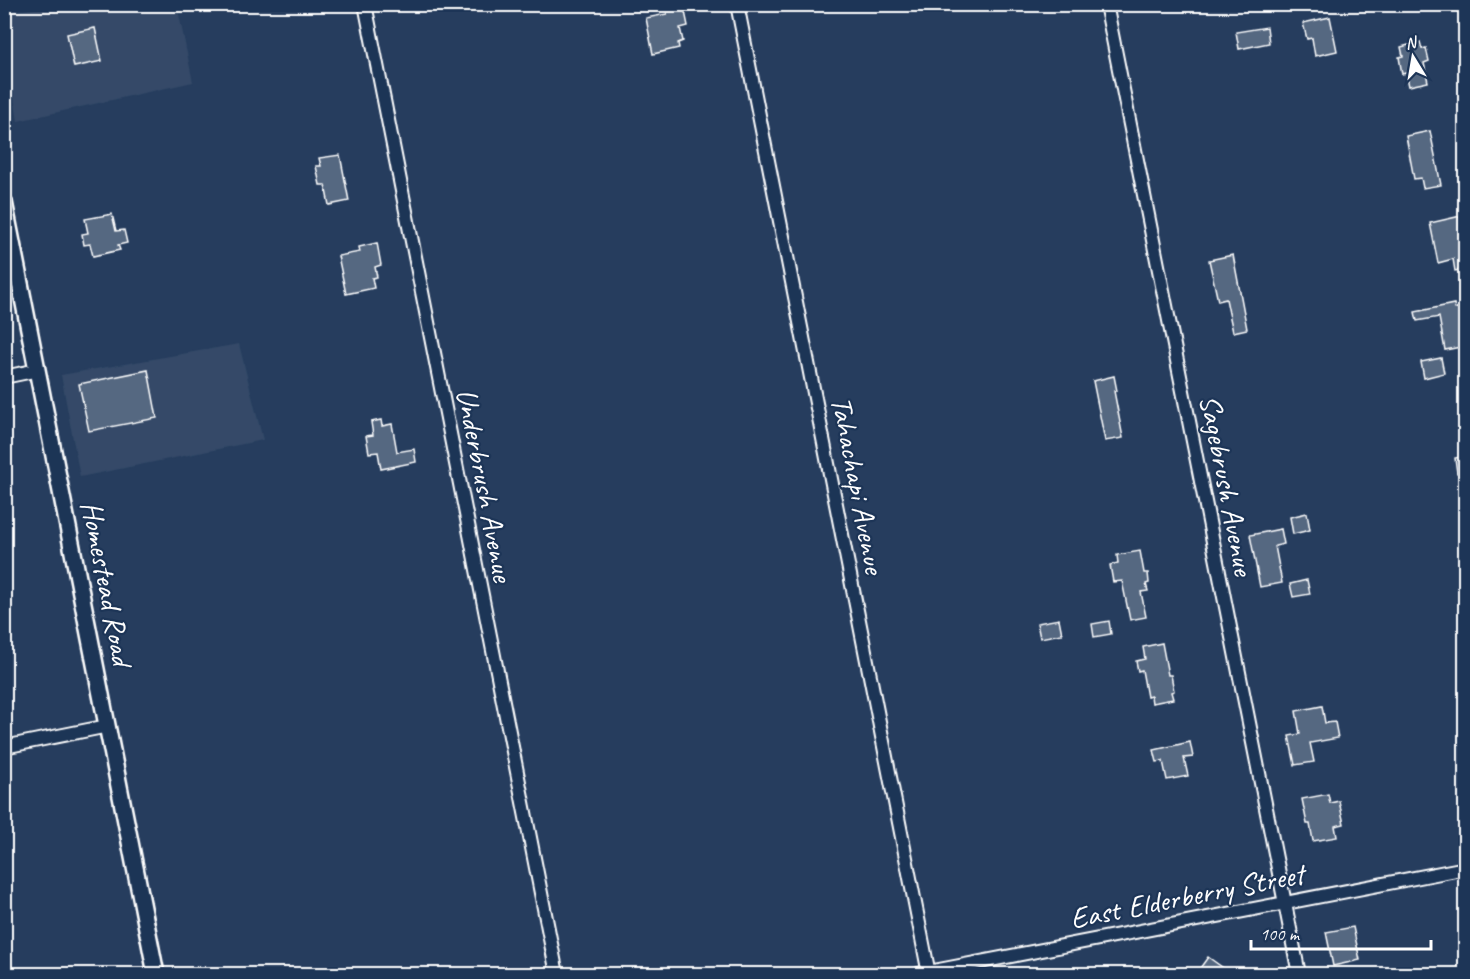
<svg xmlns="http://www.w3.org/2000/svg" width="1470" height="979" font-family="Caveat,sans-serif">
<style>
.built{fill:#344a68}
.building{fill:#556781;stroke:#fff;stroke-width:1.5}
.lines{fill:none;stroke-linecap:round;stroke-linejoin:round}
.minor-casing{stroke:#fff;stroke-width:16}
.major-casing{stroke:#fff;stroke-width:20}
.minor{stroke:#1d3557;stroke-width:12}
.major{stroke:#1d3557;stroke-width:15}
.labels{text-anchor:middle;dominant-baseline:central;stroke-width:4.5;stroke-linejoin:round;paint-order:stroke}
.street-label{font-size:30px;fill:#fff;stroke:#1d3557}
</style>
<rect width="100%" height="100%" fill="#263d5e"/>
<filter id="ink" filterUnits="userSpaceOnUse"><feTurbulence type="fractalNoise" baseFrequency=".0167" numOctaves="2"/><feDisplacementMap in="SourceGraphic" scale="12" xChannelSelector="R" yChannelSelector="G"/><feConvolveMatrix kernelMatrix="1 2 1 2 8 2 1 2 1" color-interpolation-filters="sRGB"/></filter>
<g filter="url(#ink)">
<g class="built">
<polygon points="66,4 177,5 193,82 18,121 5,47 4,13"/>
<polygon points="239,344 263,440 80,477 61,375"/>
</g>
<g class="building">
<polygon points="684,7 688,26 680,28 683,41 678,43 679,48 653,54 646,18 667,14 666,10"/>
<polygon points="1330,17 1337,51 1315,56 1312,38 1307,39 1303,23"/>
<polygon points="1267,27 1269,43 1239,49 1236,32"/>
<polygon points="95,28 102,61 74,67 67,34"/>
<polygon points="1420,42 1422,49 1426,48 1429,61 1424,63 1428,82 1409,86 1406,73 1402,74 1399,57 1403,56 1401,47"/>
<polygon points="1430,131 1441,185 1423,188 1421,178 1414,179 1406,136"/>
<polygon points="340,155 349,201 329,205 325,185 320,185 316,166 321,166 319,158"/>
<polygon points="112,214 116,231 124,230 127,243 118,245 120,250 93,256 90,244 84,245 82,234 88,233 85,219"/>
<polygon points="1461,216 1463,230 1466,229 1466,269 1455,271 1453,259 1438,263 1430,223"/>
<polygon points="377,243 381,265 375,267 377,277 372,278 374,288 346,294 338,256 360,252 359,247"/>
<polygon points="1233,255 1247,329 1233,332 1226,299 1218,301 1209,260"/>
<polygon points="1454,304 1455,309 1466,307 1466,346 1445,350 1439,317 1417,321 1415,312"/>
<polygon points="1441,358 1444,373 1424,378 1421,362"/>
<polygon points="148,370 157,418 89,431 79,384"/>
<polygon points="1114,376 1117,391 1114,391 1123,438 1105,441 1093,381"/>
<polygon points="381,420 382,426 392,424 397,452 414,449 416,462 381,469 378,452 369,453 366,436 373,435 371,422"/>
<polygon points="1466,456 1466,472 1457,473 1455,458"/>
<polygon points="1307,513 1310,530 1293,534 1290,517"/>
<polygon points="1281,529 1284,544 1275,546 1282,583 1260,587 1250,535"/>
<polygon points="1140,551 1144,573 1148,573 1149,583 1146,584 1148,591 1141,592 1146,617 1130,620 1122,581 1113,582 1110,565 1118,563 1117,555"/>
<polygon points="1307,580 1310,594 1293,597 1290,584"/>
<polygon points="1059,619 1062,634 1040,638 1037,623"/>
<polygon points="1109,621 1111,634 1094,637 1092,624"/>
<polygon points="1162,643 1168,675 1171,675 1174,691 1171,692 1173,699 1152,703 1151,696 1147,697 1142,670 1138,671 1136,661 1145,659 1143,647"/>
<polygon points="1322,706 1325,723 1335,722 1338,738 1310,743 1314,762 1295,765 1289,736 1300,734 1296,711"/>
<polygon points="1190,742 1193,757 1184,758 1188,776 1167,780 1163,761 1157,762 1154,750"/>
<polygon points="1328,794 1330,803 1339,801 1344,824 1335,826 1337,837 1313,841 1310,824 1307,824 1302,799"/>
<polygon points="1353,927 1360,960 1333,966 1326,932"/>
<polygon points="1208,957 1233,975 1195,975"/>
</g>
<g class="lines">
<defs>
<g id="minor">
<polyline points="365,4 557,974"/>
<polyline points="737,4 929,974"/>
<polyline points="1106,4 1299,974"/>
<polyline points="4,377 38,370"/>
<polyline points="4,747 108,726"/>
<polyline points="918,974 1466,868"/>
</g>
<polyline id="major" points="4,202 156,974"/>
</defs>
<use href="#minor" class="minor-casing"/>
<use href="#major" class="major-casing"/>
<use href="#minor" class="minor"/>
<use href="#major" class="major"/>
</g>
</g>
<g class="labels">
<g class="street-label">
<text transform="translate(485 485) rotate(79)">Underbrush Avenue</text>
<text transform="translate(858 485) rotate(79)">Tahachapi Avenue</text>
<text transform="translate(1227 485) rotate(79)">Sagebrush Avenue</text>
<text transform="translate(107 583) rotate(79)">Homestead Road</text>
<text transform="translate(1187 896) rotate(-11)">East Elderberry Street</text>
</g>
</g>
<rect width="1470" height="979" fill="none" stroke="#1d3557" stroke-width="24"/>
<rect x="12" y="12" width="1446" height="955" fill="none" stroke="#fff" stroke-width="2" filter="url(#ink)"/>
<g transform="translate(1413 57) rotate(349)" stroke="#1d3557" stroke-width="4.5" paint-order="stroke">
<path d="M0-4.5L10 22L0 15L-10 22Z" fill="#ffffff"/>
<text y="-9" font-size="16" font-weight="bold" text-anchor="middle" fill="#ffffff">N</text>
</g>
<path d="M1251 940v9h180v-9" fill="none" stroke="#ffffff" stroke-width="3"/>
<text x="1260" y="940" font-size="18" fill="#ffffff" stroke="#1d3557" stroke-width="4.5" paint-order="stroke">100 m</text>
</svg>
